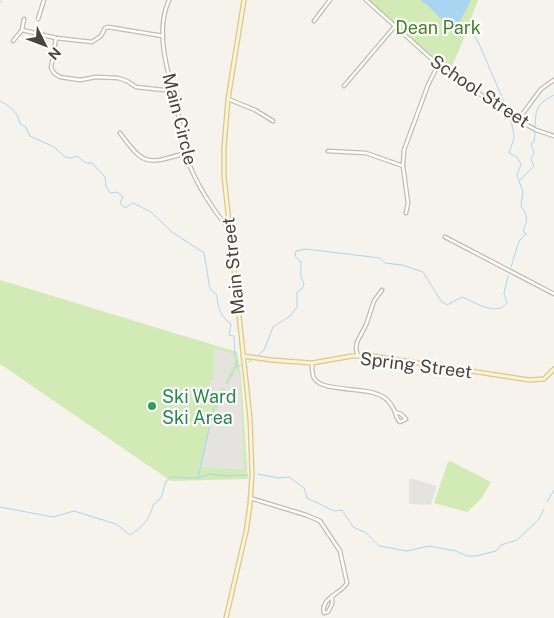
<svg xmlns="http://www.w3.org/2000/svg" width="554" height="618" font-family="'Public Sans',sans-serif">
<style>
.green{fill:#d2eab5}
.parking{fill:#e5e3e0}
.water{fill:#a9d4f2}
.lines{fill:none;stroke-linecap:round;stroke-linejoin:round}
.stream{stroke:#a9d4f2;stroke-width:1}
.street-casing{stroke:#c2bbae;stroke-width:5}
.secondary-casing{stroke:#d6c79b;stroke-width:5.5}
.street{stroke:#fff;stroke-width:2.5}
.secondary{stroke:#fff3cd;stroke-width:3}
.leisure-dot{fill:#2e9e5b;stroke:#fff;stroke-width:2}
.labels{text-anchor:middle;dominant-baseline:central;stroke-width:4.5;stroke-linejoin:round;paint-order:stroke}
.park-label{font-size:18px;fill:#4a7f2a;stroke:#fff}
.street-label{font-size:18px;fill:#4b4439;stroke:#fff}
.leisure-label{font-size:18px;fill:#27864d;stroke:#fff;text-anchor:start}
</style>
<rect width="100%" height="100%" fill="#f6f3ec"/>
<g class="green">
<polygon points="368,0 478,0 460,48 449,72"/>
<polygon points="0,280 237,352 241,376 248,479 171,481 0,364"/>
<polygon points="450,461 491,482 481,499 467,512 434,503 448,462"/>
</g>
<g class="parking">
<polygon points="214,349 233,353 235,362 225,382 228,384 236,368 240,377 244,470 200,467 211,423 226,389 221,387 218,392 209,390 210,381 214,380"/>
<polygon points="409,478 437,486 431,505 409,504"/>
</g>
<polygon class="water" points="420,0 471,0 457,27 450,29 429,6"/>
<g class="lines">
<g class="stream">
<polyline points="0,3 2,0"/>
<polyline points="467,22 480,46 508,111"/>
<path d="M 0,101 C 10,106 18,112 20,124 L 26,127 L 30,136 L 54,147 L 65,157 L 71,158 L 77,156 L 86,163 L 92,163 L 105,177 L 106,186 L 110,193 L 117,192 L 123,197 L 120,203 L 125,208 L 133,203 L 151,212 L 172,232 L 204,253 L 210,289 L 217,295 C 217,306 221,318 231,324 L 229,335 L 234,336 L 235,356"/>
<path d="M 510,119 C 516,138 515,136 509,153 L 517,157 L 521,164 L 517,175 L 523,192 L 521,206 C 528,217 528,219 523,231 L 526,234 L 519,241 L 511,267"/>
<path d="M 535,127 C 536,107 537,104 554,95"/>
<polyline points="520,180 534,166 531,159 534,153 531,144 534,142 535,132"/>
<path d="M 258,355 L 264,350 L 273,327 L 290,316 L 297,307 L 297,292 L 302,289 L 304,284 L 301,277 L 301,262 L 295,256 L 296,251 L 306,249 L 380,258 L 385,263 L 402,265 L 423,272 L 441,301 L 447,305 L 462,297 C 475,302 496,317 507,303 L 504,293 L 508,276"/>
<polyline points="249,362 253,359"/>
<polyline points="236,367 237,360"/>
<polyline points="227,383 236,367 241,365"/>
<polyline points="258,474 278,478 289,477 304,488 307,498 334,511 342,510 353,527 366,533 379,546 407,551 429,546 456,551 467,556 476,556 496,551 501,545 517,540 539,519 544,509"/>
<polyline points="199,478 209,474 228,476 248,475"/>
<polyline points="547,502 554,490"/>
<path d="M 0,507 L 53,517 L 74,511 L 116,524 L 130,535 C 143,527 150,519 153,505 L 161,498 L 166,481 L 171,477 L 198,478 L 215,403 L 223,390"/>
</g>
<defs>
<g id="street">
<path d="M 169,0 C 153,36 171,78 178,114 C 182,133 184,155 193,173 C 200,189 217,216 229,228"/>
<polyline points="366,0 444,70 518,120 536,130 554,136"/>
<polyline points="38,19 44,0"/>
<polyline points="314,21 330,0"/>
<polyline points="22,30 24,19"/>
<polyline points="56,38 51,68 54,73 60,77 80,80 96,77 118,78 127,81 136,87 173,91"/>
<polyline points="13,41 22,30 56,38 92,42 101,36 105,28 108,27 163,36"/>
<polyline points="344,86 395,26"/>
<polyline points="228,99 255,110 273,121"/>
<polyline points="518,120 541,89 554,80"/>
<path d="M 120,133 C 145,167 147,164 186,153"/>
<polyline points="328,151 366,153 403,166"/>
<polyline points="406,213 408,203 403,166 404,150 428,85 438,65"/>
<polyline points="445,237 554,294"/>
<polyline points="358,356 356,349 357,342 366,325 374,301 382,290"/>
<path d="M 312,363 C 312,367 312,374 314,378 C 321,392 363,387 377,394 C 383,396 389,401 392,406 C 396,411 395,418 400,422 L 406,419 L 401,414 L 395,412"/>
<path d="M 250,498 L 306,515 L 320,521 L 340,551 L 347,583 C 341,594 320,598 324,613 L 328,612 L 332,604 L 332,597"/>
</g>
<g id="secondary">
<polyline points="243,356 271,360 312,363 352,356 373,356 529,380 544,379 554,369"/>
<polyline points="226,618 246,532 250,505 252,474 250,418 224,176 224,147 228,99 244,0"/>
</g>
</defs>
<use href="#street" class="street-casing"/>
<use href="#secondary" class="secondary-casing"/>
<use href="#street" class="street"/>
<use href="#secondary" class="secondary"/>
</g>
<circle class="leisure-dot" cx="152" cy="406" r="5"/>
<g class="labels">
<g class="park-label">
<text x="438" y="27">Dean Park</text>
</g>
<g class="street-label">
<text transform="translate(480 91) rotate(34)">School Street</text>
<text transform="translate(180 119) rotate(76)">Main Circle</text>
<text transform="translate(233 266) rotate(-96)">Main Street</text>
<text transform="translate(416 365) rotate(7)">Spring Street</text>
</g>
<g class="leisure-label">
<text x="162" y="396">Ski Ward<tspan x="162" dy="21">Ski Area</tspan></text>
</g>
</g>
<g transform="translate(45 45) rotate(132)" stroke="#ffffff" stroke-width="4" paint-order="stroke">
<path d="M0-4L9 19L0 12L-9 19Z" fill="#4b4439"/>
<text y="-8" font-size="14" font-weight="bold" text-anchor="middle" fill="#4b4439">N</text>
</g>
</svg>
